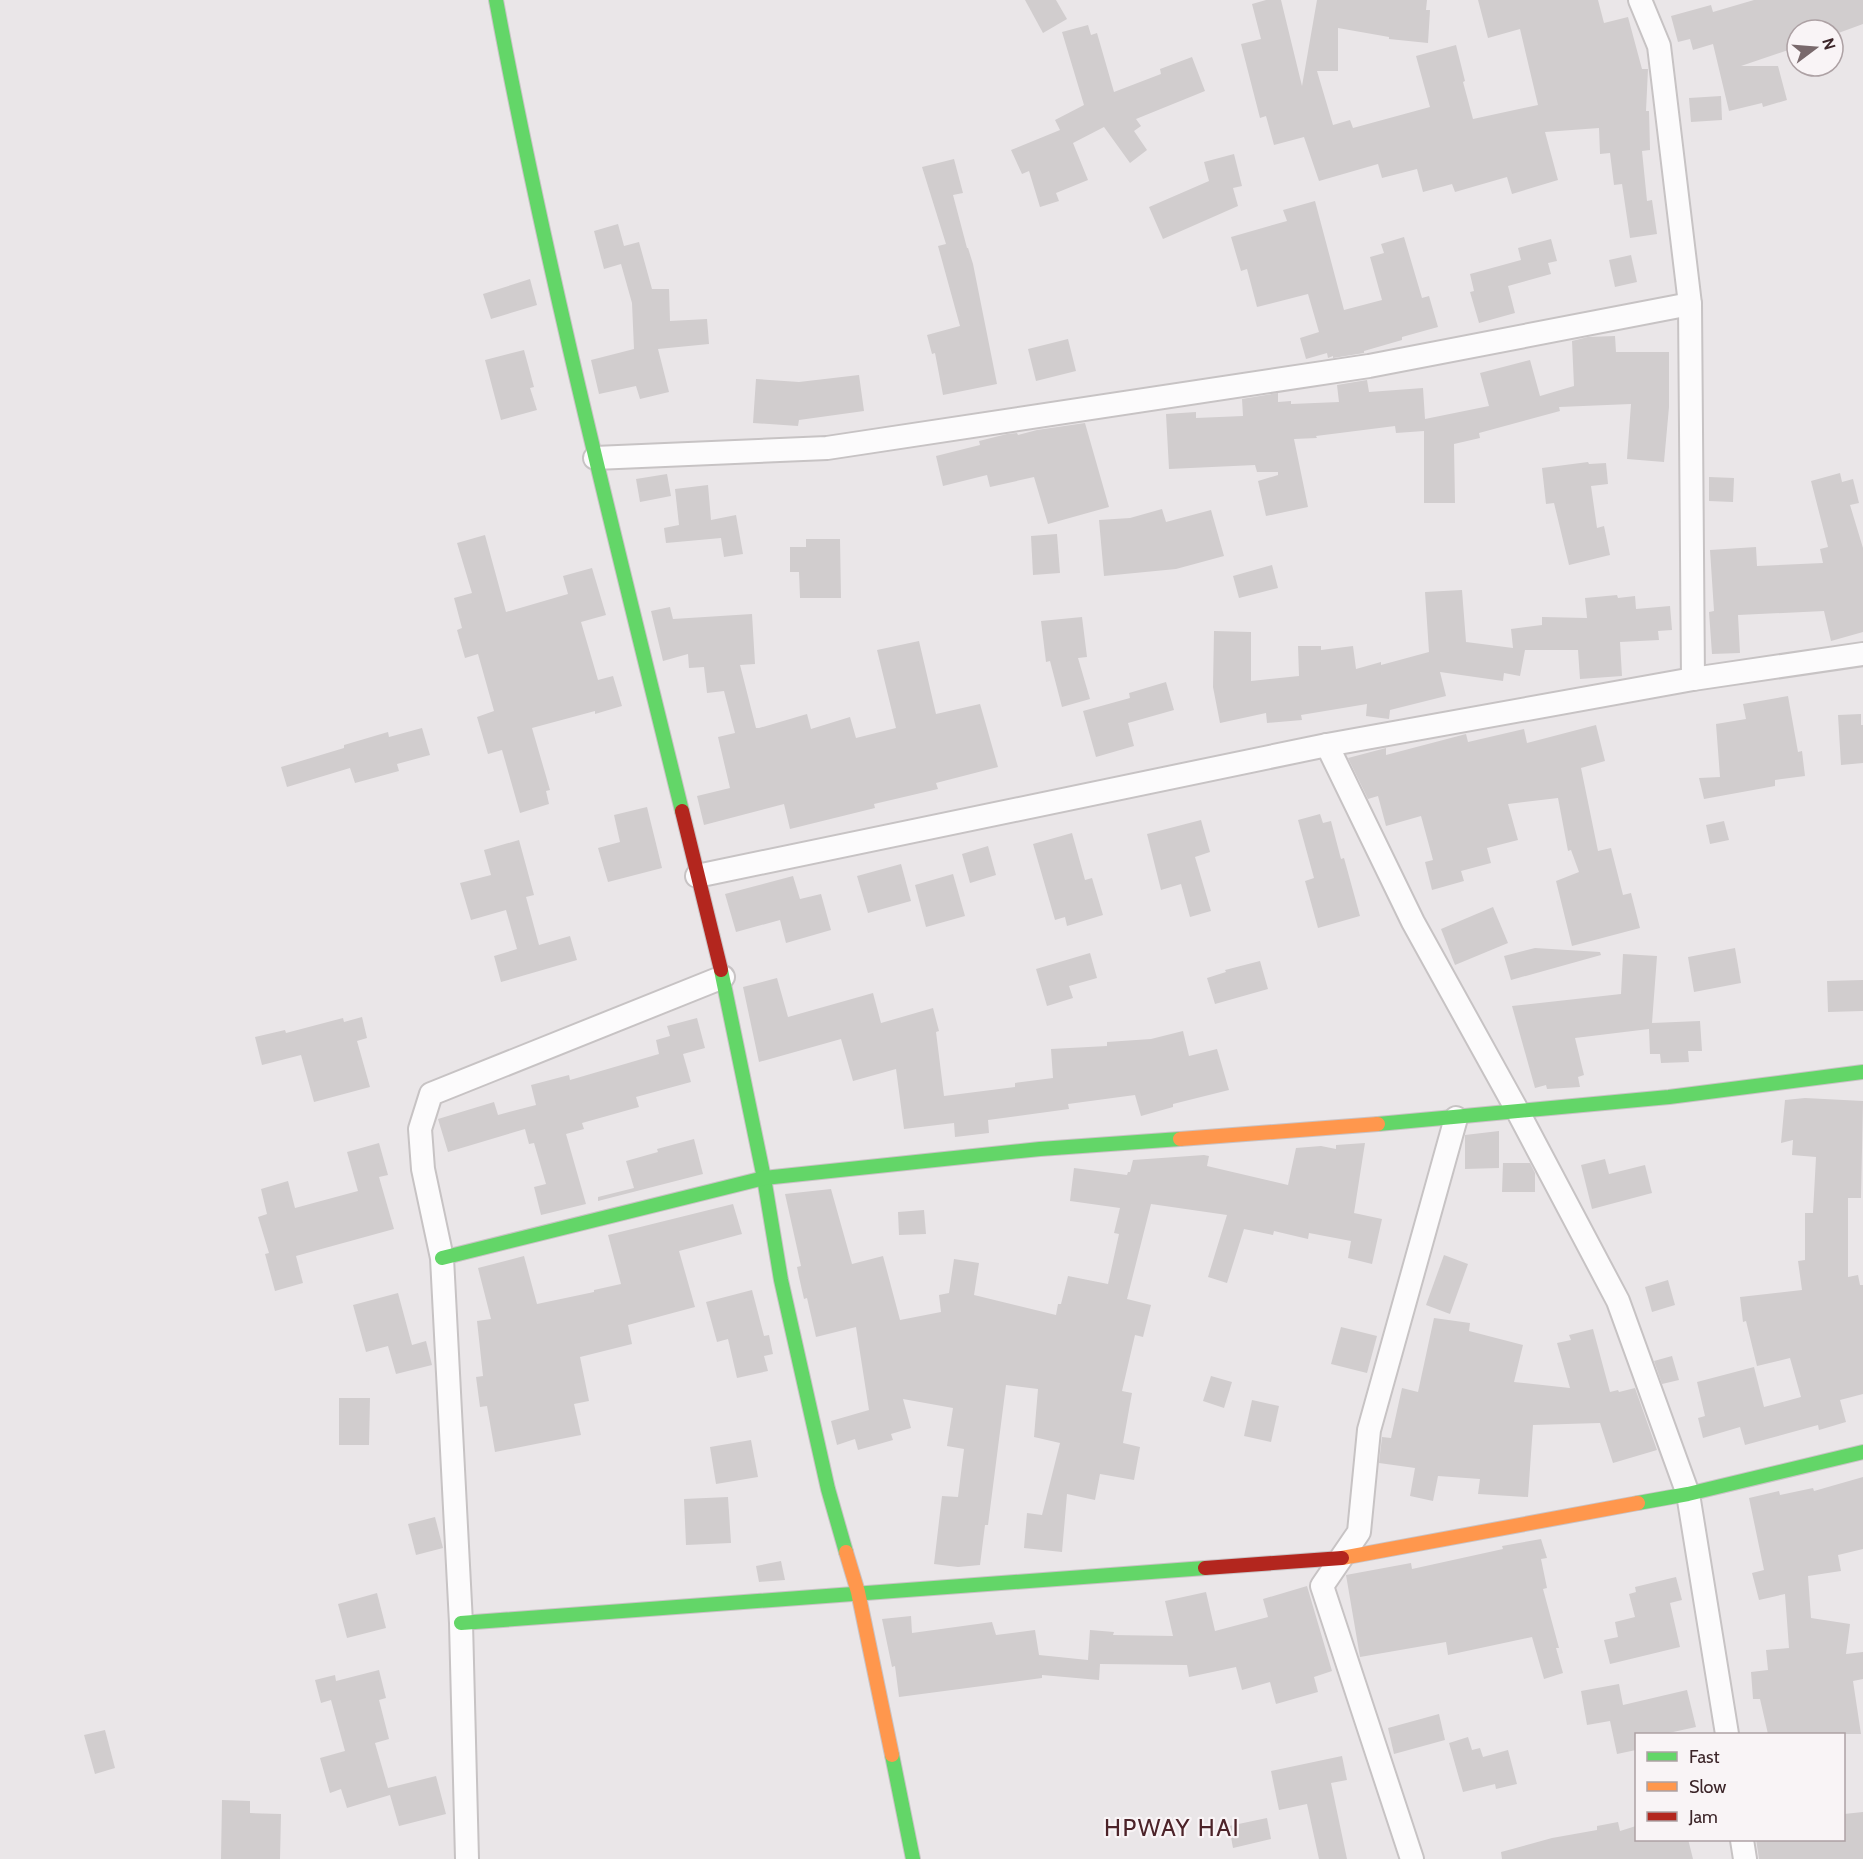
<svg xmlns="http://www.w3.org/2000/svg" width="1863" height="1859" font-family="Cabin,sans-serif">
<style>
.building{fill:#d1cdce}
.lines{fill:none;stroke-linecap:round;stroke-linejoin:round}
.street-casing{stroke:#c7c3c4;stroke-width:26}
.fast-casing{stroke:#c9c3c5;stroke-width:16}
.slow-casing{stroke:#c9c3c5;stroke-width:16}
.jam-casing{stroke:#c9c3c5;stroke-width:16}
.street{stroke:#fcfbfc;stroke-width:22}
.fast{stroke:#63d668;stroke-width:14}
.slow{stroke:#ff974d;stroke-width:14}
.jam{stroke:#b3261e;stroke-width:14}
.labels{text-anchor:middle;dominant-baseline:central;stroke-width:4.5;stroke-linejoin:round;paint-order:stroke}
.quarter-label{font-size:24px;letter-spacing:1.5px;fill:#4c2329;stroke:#f9f4f6}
</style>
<rect width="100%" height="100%" fill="#eae6e8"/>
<g class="building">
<polygon points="1025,0 1056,0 1067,19 1043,33"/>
<polygon points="1266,0 1281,0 1302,86 1317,0 1427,0 1426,10 1430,10 1428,43 1389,39 1389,37 1338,28 1338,71 1317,71 1333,125 1350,120 1353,128 1430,107 1416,56 1456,45 1465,81 1463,82 1473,119 1538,105 1520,29 1488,38 1478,0 1598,0 1604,23 1628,17 1642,69 1648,69 1646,111 1649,111 1650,150 1642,151 1647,201 1652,200 1657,234 1630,238 1622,184 1614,185 1610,153 1600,154 1599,128 1545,132 1558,180 1512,194 1507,177 1455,192 1452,184 1423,192 1417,169 1382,178 1378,164 1319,181 1304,137 1274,145 1266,116 1260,118 1241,44 1261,39 1252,4"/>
<polygon points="1754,0 1863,0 1863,24 1833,35 1833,30 1797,30 1797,47 1741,66 1778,66 1787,100 1763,107 1762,103 1729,111 1713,44 1693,50 1690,39 1678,42 1671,16 1711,5 1713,12"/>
<polygon points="1088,25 1091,35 1097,33 1114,92 1161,74 1160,69 1192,57 1205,91 1136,119 1141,126 1134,131 1147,150 1130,163 1104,127 1073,143 1088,180 1056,193 1059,201 1040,207 1029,171 1022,174 1011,150 1060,130 1055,120 1084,105 1062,32"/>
<polygon points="1721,96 1722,120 1691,122 1689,98"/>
<polygon points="1234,154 1242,186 1233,188 1238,206 1163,239 1149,207 1209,181 1204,162"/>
<polygon points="954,159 963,193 953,195 967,248 968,248 973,264 997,384 943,395 935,353 932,354 927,335 960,326 938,246 946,244 922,167"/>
<polygon points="1315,201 1344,310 1382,300 1370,257 1384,253 1381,244 1404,237 1422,298 1429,296 1438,327 1402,337 1402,340 1364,351 1364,353 1333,358 1333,356 1328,358 1327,353 1306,359 1300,338 1319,332 1308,294 1257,307 1247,269 1241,271 1231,237 1287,221 1283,210"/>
<polygon points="618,224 624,246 639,242 652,289 669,289 670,321 707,319 709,344 658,349 669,392 640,399 636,386 599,394 591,360 634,349 632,303 621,264 604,269 594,231"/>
<polygon points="1551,239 1557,261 1548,263 1551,274 1508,286 1515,313 1479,323 1470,292 1474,291 1470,274 1521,260 1518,248"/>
<polygon points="1631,255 1637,282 1615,287 1609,260"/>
<polygon points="530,279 537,305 491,319 483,294"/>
<polygon points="1615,336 1616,352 1669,352 1669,407 1664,462 1627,459 1631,404 1559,407 1560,411 1479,433 1480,438 1454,444 1455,503 1424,503 1424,431 1396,433 1395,426 1316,436 1317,438 1294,439 1308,507 1266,516 1258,481 1278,475 1278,472 1257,472 1255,465 1169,469 1166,414 1196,412 1196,418 1243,416 1242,399 1278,393 1278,402 1291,401 1291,404 1339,402 1337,385 1367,380 1369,392 1423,388 1425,419 1489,406 1480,373 1530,360 1540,396 1574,386 1572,341 1588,337"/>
<polygon points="1068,339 1076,371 1036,381 1028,349"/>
<polygon points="524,350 534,387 530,388 537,410 501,420 485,360"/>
<polygon points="859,375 864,411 799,420 798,426 753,423 756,379 799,382"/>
<polygon points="1085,423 1109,507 1048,524 1034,477 990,487 987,475 943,486 936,456 980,445 979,441 1007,434 1017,433 1018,435 1037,430"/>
<polygon points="1588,462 1589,464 1606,463 1608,484 1591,486 1597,528 1604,526 1610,555 1569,565 1554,503 1546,504 1542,468"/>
<polygon points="1840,473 1842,482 1853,479 1859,503 1850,505 1863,548 1863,632 1831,641 1824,611 1738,615 1740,653 1712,654 1709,612 1714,611 1710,550 1756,547 1757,566 1823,563 1820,549 1828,547 1811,481"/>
<polygon points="667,474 671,496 640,502 636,479"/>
<polygon points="1709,477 1734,478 1733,502 1709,501"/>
<polygon points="708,485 711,520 736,515 743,554 724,557 721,538 666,543 664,528 679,525 675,489"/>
<polygon points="1162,509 1166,522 1211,510 1224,556 1176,569 1104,576 1099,520 1130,518"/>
<polygon points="1057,534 1060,573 1033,575 1031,536"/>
<polygon points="485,535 506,612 568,594 563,576 592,568 606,615 581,622 598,680 613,676 622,706 595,714 595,711 532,728 550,790 546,791 549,804 520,813 502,750 488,754 477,717 494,711 478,654 465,658 457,630 462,628 454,598 472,593 457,543"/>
<polygon points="806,539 840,539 841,598 800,598 799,572 790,572 790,547 806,547"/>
<polygon points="1272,565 1278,588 1239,598 1233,576"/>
<polygon points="1462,590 1466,642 1513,648 1511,629 1542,625 1542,617 1587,618 1585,598 1617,595 1618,598 1635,596 1636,609 1670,606 1672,630 1658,631 1659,640 1620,642 1622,676 1580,679 1578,650 1525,650 1520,676 1504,673 1503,681 1440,672 1446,696 1390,710 1389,719 1366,716 1367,704 1301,715 1302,720 1267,723 1266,713 1220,723 1213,687 1214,631 1251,632 1251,681 1299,676 1298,646 1321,646 1321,650 1353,646 1356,669 1381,662 1381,665 1429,652 1425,592"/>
<polygon points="670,607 673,619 752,614 755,664 740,665 756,728 759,728 807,714 811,729 850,717 856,738 896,728 877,650 919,641 936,714 980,704 998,767 936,783 938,789 874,804 875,808 790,829 784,804 704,825 697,796 730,788 718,737 735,733 724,691 707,693 704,667 689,668 688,654 663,661 651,611"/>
<polygon points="1082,617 1087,657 1078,658 1090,699 1062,707 1050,661 1046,662 1041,621"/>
<polygon points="1166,682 1174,710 1128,723 1134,746 1096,757 1083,711 1130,698 1129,693"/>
<polygon points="1788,696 1798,752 1802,751 1805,776 1775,780 1775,786 1704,799 1699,778 1720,777 1716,724 1746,719 1743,704"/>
<polygon points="1861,714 1861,725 1863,725 1863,763 1841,765 1838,715"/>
<polygon points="1596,725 1605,761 1581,768 1598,851 1611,848 1623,895 1631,893 1640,928 1572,946 1556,881 1579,872 1571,850 1568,851 1558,798 1508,804 1518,840 1487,848 1491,863 1461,871 1464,881 1432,890 1425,862 1433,860 1421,816 1386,826 1378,796 1368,799 1348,758 1386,748 1386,755 1466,734 1468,742 1524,729 1527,743"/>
<polygon points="422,728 430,755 397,764 399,771 355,783 350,768 287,787 281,767 344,748 344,745 388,732 389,737"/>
<polygon points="647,807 662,868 608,882 598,848 620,842 614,815"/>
<polygon points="1320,814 1323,823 1331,821 1341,859 1344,858 1360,916 1318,928 1305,881 1314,878 1298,820"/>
<polygon points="1201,820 1210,852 1195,857 1211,911 1190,917 1181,884 1161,890 1147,834"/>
<polygon points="1724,821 1729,840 1710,844 1706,825"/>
<polygon points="1072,833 1085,880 1092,878 1103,915 1067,926 1065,917 1055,920 1033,844"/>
<polygon points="519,840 534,895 526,897 539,945 570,936 577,960 501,982 494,956 517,949 506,910 471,920 460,883 491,875 484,850"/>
<polygon points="988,846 996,875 970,883 962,854"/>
<polygon points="901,864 911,901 868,913 857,876"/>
<polygon points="953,874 965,916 926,927 915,885"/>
<polygon points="793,876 800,899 821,894 831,930 786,943 780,920 736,932 725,894"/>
<polygon points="1493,907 1508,943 1455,965 1441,929"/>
<polygon points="1535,948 1600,952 1601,955 1511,980 1504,956"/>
<polygon points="1735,948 1741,983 1694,992 1688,957"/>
<polygon points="1090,953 1097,978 1069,986 1073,998 1047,1006 1036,969"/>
<polygon points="1623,954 1657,956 1652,1023 1700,1021 1702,1051 1688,1051 1689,1062 1661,1063 1660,1054 1650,1054 1649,1029 1575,1038 1584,1075 1578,1077 1580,1087 1547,1089 1546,1085 1535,1088 1512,1006 1621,994"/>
<polygon points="1260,961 1268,989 1215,1004 1207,978 1226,972 1225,970"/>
<polygon points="777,978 788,1017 873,993 881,1023 933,1008 939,1031 936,1032 944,1096 1015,1087 1015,1083 1053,1078 1051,1049 1107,1046 1107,1042 1151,1039 1183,1031 1189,1056 1217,1049 1229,1090 1173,1104 1173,1107 1141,1116 1135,1095 1068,1104 1069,1109 988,1120 989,1133 955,1137 954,1123 904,1129 896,1069 853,1081 841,1039 759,1062 743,987"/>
<polygon points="1863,980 1863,1011 1828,1012 1827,981"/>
<polygon points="362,1017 367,1038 357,1041 370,1087 314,1102 301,1055 262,1065 255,1037 285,1030 286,1033 343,1018 344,1022"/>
<polygon points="697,1018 705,1048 683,1054 691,1082 636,1097 639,1107 582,1123 584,1129 566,1134 586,1204 541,1215 534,1187 546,1184 534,1143 529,1144 525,1129 448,1152 438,1119 494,1102 498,1115 536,1105 531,1085 569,1075 570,1080 659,1054 656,1040 670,1036 667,1026"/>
<polygon points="1805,1098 1863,1101 1861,1198 1848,1198 1848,1277 1858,1275 1860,1285 1863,1285 1863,1394 1840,1400 1846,1422 1819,1430 1818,1425 1745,1445 1740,1427 1703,1438 1698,1418 1705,1416 1697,1382 1754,1367 1764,1407 1801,1397 1790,1358 1757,1366 1746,1321 1743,1322 1740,1297 1802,1290 1798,1261 1805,1260 1805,1213 1813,1213 1816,1157 1792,1155 1793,1140 1781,1143 1785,1100"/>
<polygon points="1499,1131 1499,1168 1465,1169 1465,1135"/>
<polygon points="694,1139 703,1174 598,1201 598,1197 634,1188 626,1161 658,1152 657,1149"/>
<polygon points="379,1143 388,1175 379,1177 394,1229 296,1256 303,1283 275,1291 265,1254 269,1253 258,1217 267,1214 261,1189 288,1181 295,1208 358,1191 347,1152"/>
<polygon points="1365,1143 1354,1213 1382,1219 1372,1264 1348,1258 1351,1241 1309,1233 1308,1239 1274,1231 1273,1235 1244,1229 1227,1283 1208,1277 1227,1215 1151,1204 1127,1299 1151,1305 1143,1337 1135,1335 1122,1391 1132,1393 1123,1443 1140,1447 1134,1480 1100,1474 1095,1500 1067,1494 1062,1552 1024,1548 1027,1513 1042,1515 1060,1443 1034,1437 1038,1389 1006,1385 988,1525 985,1525 980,1565 958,1567 934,1564 942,1496 958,1497 964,1449 947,1446 953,1408 903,1399 911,1428 891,1434 893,1440 858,1450 855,1439 837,1445 831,1421 869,1410 856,1327 816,1337 807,1298 804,1299 799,1277 797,1267 801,1266 785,1194 831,1189 852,1264 883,1256 900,1320 941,1312 939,1295 949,1293 954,1259 979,1263 974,1295 1056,1315 1058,1304 1061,1304 1068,1276 1108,1284 1119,1234 1114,1233 1120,1208 1070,1201 1074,1168 1127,1175 1128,1172 1130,1172 1133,1160 1204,1155 1209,1156 1207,1166 1288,1185 1296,1148 1321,1146 1336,1149 1336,1145"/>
<polygon points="1605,1159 1609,1174 1645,1165 1652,1193 1592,1209 1581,1165"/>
<polygon points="1503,1163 1530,1163 1535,1173 1535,1192 1502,1192"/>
<polygon points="733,1204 742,1234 679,1251 695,1307 628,1325 632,1344 580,1357 589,1401 574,1404 581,1435 495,1452 487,1406 480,1407 476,1377 483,1376 477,1321 491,1319 478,1268 524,1256 537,1304 594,1292 594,1290 621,1284 608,1235"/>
<polygon points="924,1210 926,1234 899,1235 898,1212"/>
<polygon points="1444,1255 1468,1264 1450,1314 1426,1305"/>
<polygon points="1668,1280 1675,1305 1652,1312 1645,1287"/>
<polygon points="752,1290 764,1336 769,1335 773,1354 764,1356 768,1371 737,1378 728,1339 717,1342 706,1302"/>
<polygon points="398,1293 412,1345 426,1341 432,1365 396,1374 388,1346 366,1352 353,1305"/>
<polygon points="1434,1318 1470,1323 1469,1331 1523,1345 1514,1382 1570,1388 1557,1343 1571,1340 1569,1335 1593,1329 1610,1392 1618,1390 1619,1392 1635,1388 1657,1450 1613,1463 1600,1423 1533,1425 1528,1497 1478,1494 1480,1479 1438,1476 1433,1501 1410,1496 1415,1468 1379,1463 1382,1437 1391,1438 1402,1388 1418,1392"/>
<polygon points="1341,1327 1377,1336 1367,1373 1331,1364"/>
<polygon points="1672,1356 1679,1380 1662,1384 1654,1361"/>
<polygon points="1211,1376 1232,1382 1224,1408 1203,1401"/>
<polygon points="339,1398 370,1398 369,1445 339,1445"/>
<polygon points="1252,1400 1279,1406 1271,1442 1244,1436"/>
<polygon points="751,1440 758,1477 716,1484 710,1447"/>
<polygon points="1863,1477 1863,1549 1838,1555 1841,1571 1808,1576 1811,1618 1850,1624 1846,1654 1863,1652 1863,1679 1853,1681 1861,1734 1768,1734 1760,1699 1753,1699 1751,1672 1768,1670 1766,1650 1789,1648 1785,1594 1759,1600 1752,1573 1764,1570 1749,1498 1779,1491 1780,1495 1813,1488 1814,1491"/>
<polygon points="728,1497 731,1543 686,1545 684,1499"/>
<polygon points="435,1517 443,1548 416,1555 408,1524"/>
<polygon points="1541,1539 1547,1558 1541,1559 1547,1588 1543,1589 1559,1648 1556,1648 1563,1673 1544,1679 1532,1637 1448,1655 1446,1642 1360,1657 1346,1575 1411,1563 1412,1569 1503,1549 1502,1546"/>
<polygon points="781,1561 785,1580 759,1582 756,1566"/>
<polygon points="1676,1577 1682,1600 1670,1603 1680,1647 1610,1664 1604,1640 1618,1637 1615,1622 1635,1617 1629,1594 1636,1592 1635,1587"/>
<polygon points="1307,1586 1332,1671 1314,1677 1318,1692 1276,1704 1270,1682 1242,1690 1236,1667 1189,1677 1187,1665 1100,1664 1099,1680 1042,1675 1042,1678 899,1697 895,1666 892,1667 882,1619 911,1616 912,1633 992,1622 996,1635 1035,1630 1039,1655 1088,1660 1090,1630 1114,1632 1113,1635 1173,1636 1165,1601 1206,1592 1215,1631 1268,1617 1263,1599"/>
<polygon points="377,1593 386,1628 347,1638 338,1604"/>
<polygon points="379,1670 386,1698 379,1700 389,1739 375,1743 388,1788 436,1776 446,1814 399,1826 390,1795 347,1808 341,1789 330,1793 320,1758 345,1751 331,1700 321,1703 315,1680 335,1675 336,1681"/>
<polygon points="1619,1684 1623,1705 1687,1690 1696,1727 1664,1734 1636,1734 1636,1750 1617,1754 1610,1721 1587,1725 1581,1691"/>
<polygon points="1439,1714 1445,1740 1394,1754 1388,1728"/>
<polygon points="105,1730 115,1768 95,1774 84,1735"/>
<polygon points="1468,1737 1472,1750 1480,1748 1483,1757 1508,1750 1517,1784 1496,1789 1495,1784 1463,1792 1449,1743"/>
<polygon points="1342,1756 1347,1780 1331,1783 1347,1859 1319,1859 1307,1804 1279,1810 1271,1771"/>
<polygon points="222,1800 250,1801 250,1813 281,1814 280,1859 221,1859"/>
<polygon points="1863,1812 1863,1859 1759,1859 1756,1839 1844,1839 1844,1814"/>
<polygon points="1267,1818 1271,1839 1233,1848 1229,1826"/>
<polygon points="1618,1822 1620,1831 1636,1826 1636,1839 1688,1839 1693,1859 1502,1859 1501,1852 1552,1838 1597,1830 1597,1826"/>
</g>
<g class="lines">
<defs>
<g id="street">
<polyline points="1640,0 1659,46 1690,304 1693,679"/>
<polyline points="595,458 827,448 1369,366 1690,304"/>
<polyline points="1327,745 1413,922 1517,1110 1618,1301 1688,1494 1727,1734"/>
<polyline points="697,876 1327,745 1693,679 1863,654"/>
<polyline points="1742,1840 1745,1859"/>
<polyline points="467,1859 461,1623 442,1258 423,1169 420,1129 431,1094 723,977"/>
<polyline points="1412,1859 1322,1586 1359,1532 1369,1430 1456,1118"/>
</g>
<g id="fast">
<path d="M 496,0 C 547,273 616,542 682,811"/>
<polyline points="721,970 764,1178 781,1280 828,1489 846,1552"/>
<polyline points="1378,1124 1669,1097 1863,1072"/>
<polyline points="442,1258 764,1178 1040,1149 1180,1139"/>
<polyline points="1638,1503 1688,1494 1863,1452"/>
<polyline points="461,1623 1205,1568"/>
<polyline points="892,1755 913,1859"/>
</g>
<g id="slow">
<polyline points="1180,1139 1378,1124"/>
<polyline points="846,1552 858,1592 892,1755"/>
<polyline points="1342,1558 1638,1503"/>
</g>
<g id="jam">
<polyline points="682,811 721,970"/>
<polyline points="1205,1568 1342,1558"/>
</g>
</defs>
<use href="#street" class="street-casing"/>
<use href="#fast" class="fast-casing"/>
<use href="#slow" class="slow-casing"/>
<use href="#jam" class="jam-casing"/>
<use href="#street" class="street"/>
<use href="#fast" class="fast"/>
<use href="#slow" class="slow"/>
<use href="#jam" class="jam"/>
</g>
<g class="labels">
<g class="quarter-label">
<text x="1172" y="1827">HPWAY HAI</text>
</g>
</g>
<rect x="1635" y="1733" width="210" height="108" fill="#f9f4f6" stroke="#ada1a4" stroke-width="1.5"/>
<rect x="1647" y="1752" width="30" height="9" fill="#63d668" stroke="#ada1a4" stroke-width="1.5"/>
<text x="1689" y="1763" font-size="18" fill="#3c2529">Fast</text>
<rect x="1647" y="1782" width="30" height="9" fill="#ff974d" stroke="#ada1a4" stroke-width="1.5"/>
<text x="1689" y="1793" font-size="18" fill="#3c2529">Slow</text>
<rect x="1647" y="1812" width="30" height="9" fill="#b3261e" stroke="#ada1a4" stroke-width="1.5"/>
<text x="1689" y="1823" font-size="18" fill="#3c2529">Jam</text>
<g transform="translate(1815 48) rotate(74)"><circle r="28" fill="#f9f4f6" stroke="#ada1a4" stroke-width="1.5"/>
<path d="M0-4.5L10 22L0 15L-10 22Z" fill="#79696c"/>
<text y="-9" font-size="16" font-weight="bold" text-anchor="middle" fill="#3c2529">N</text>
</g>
</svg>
